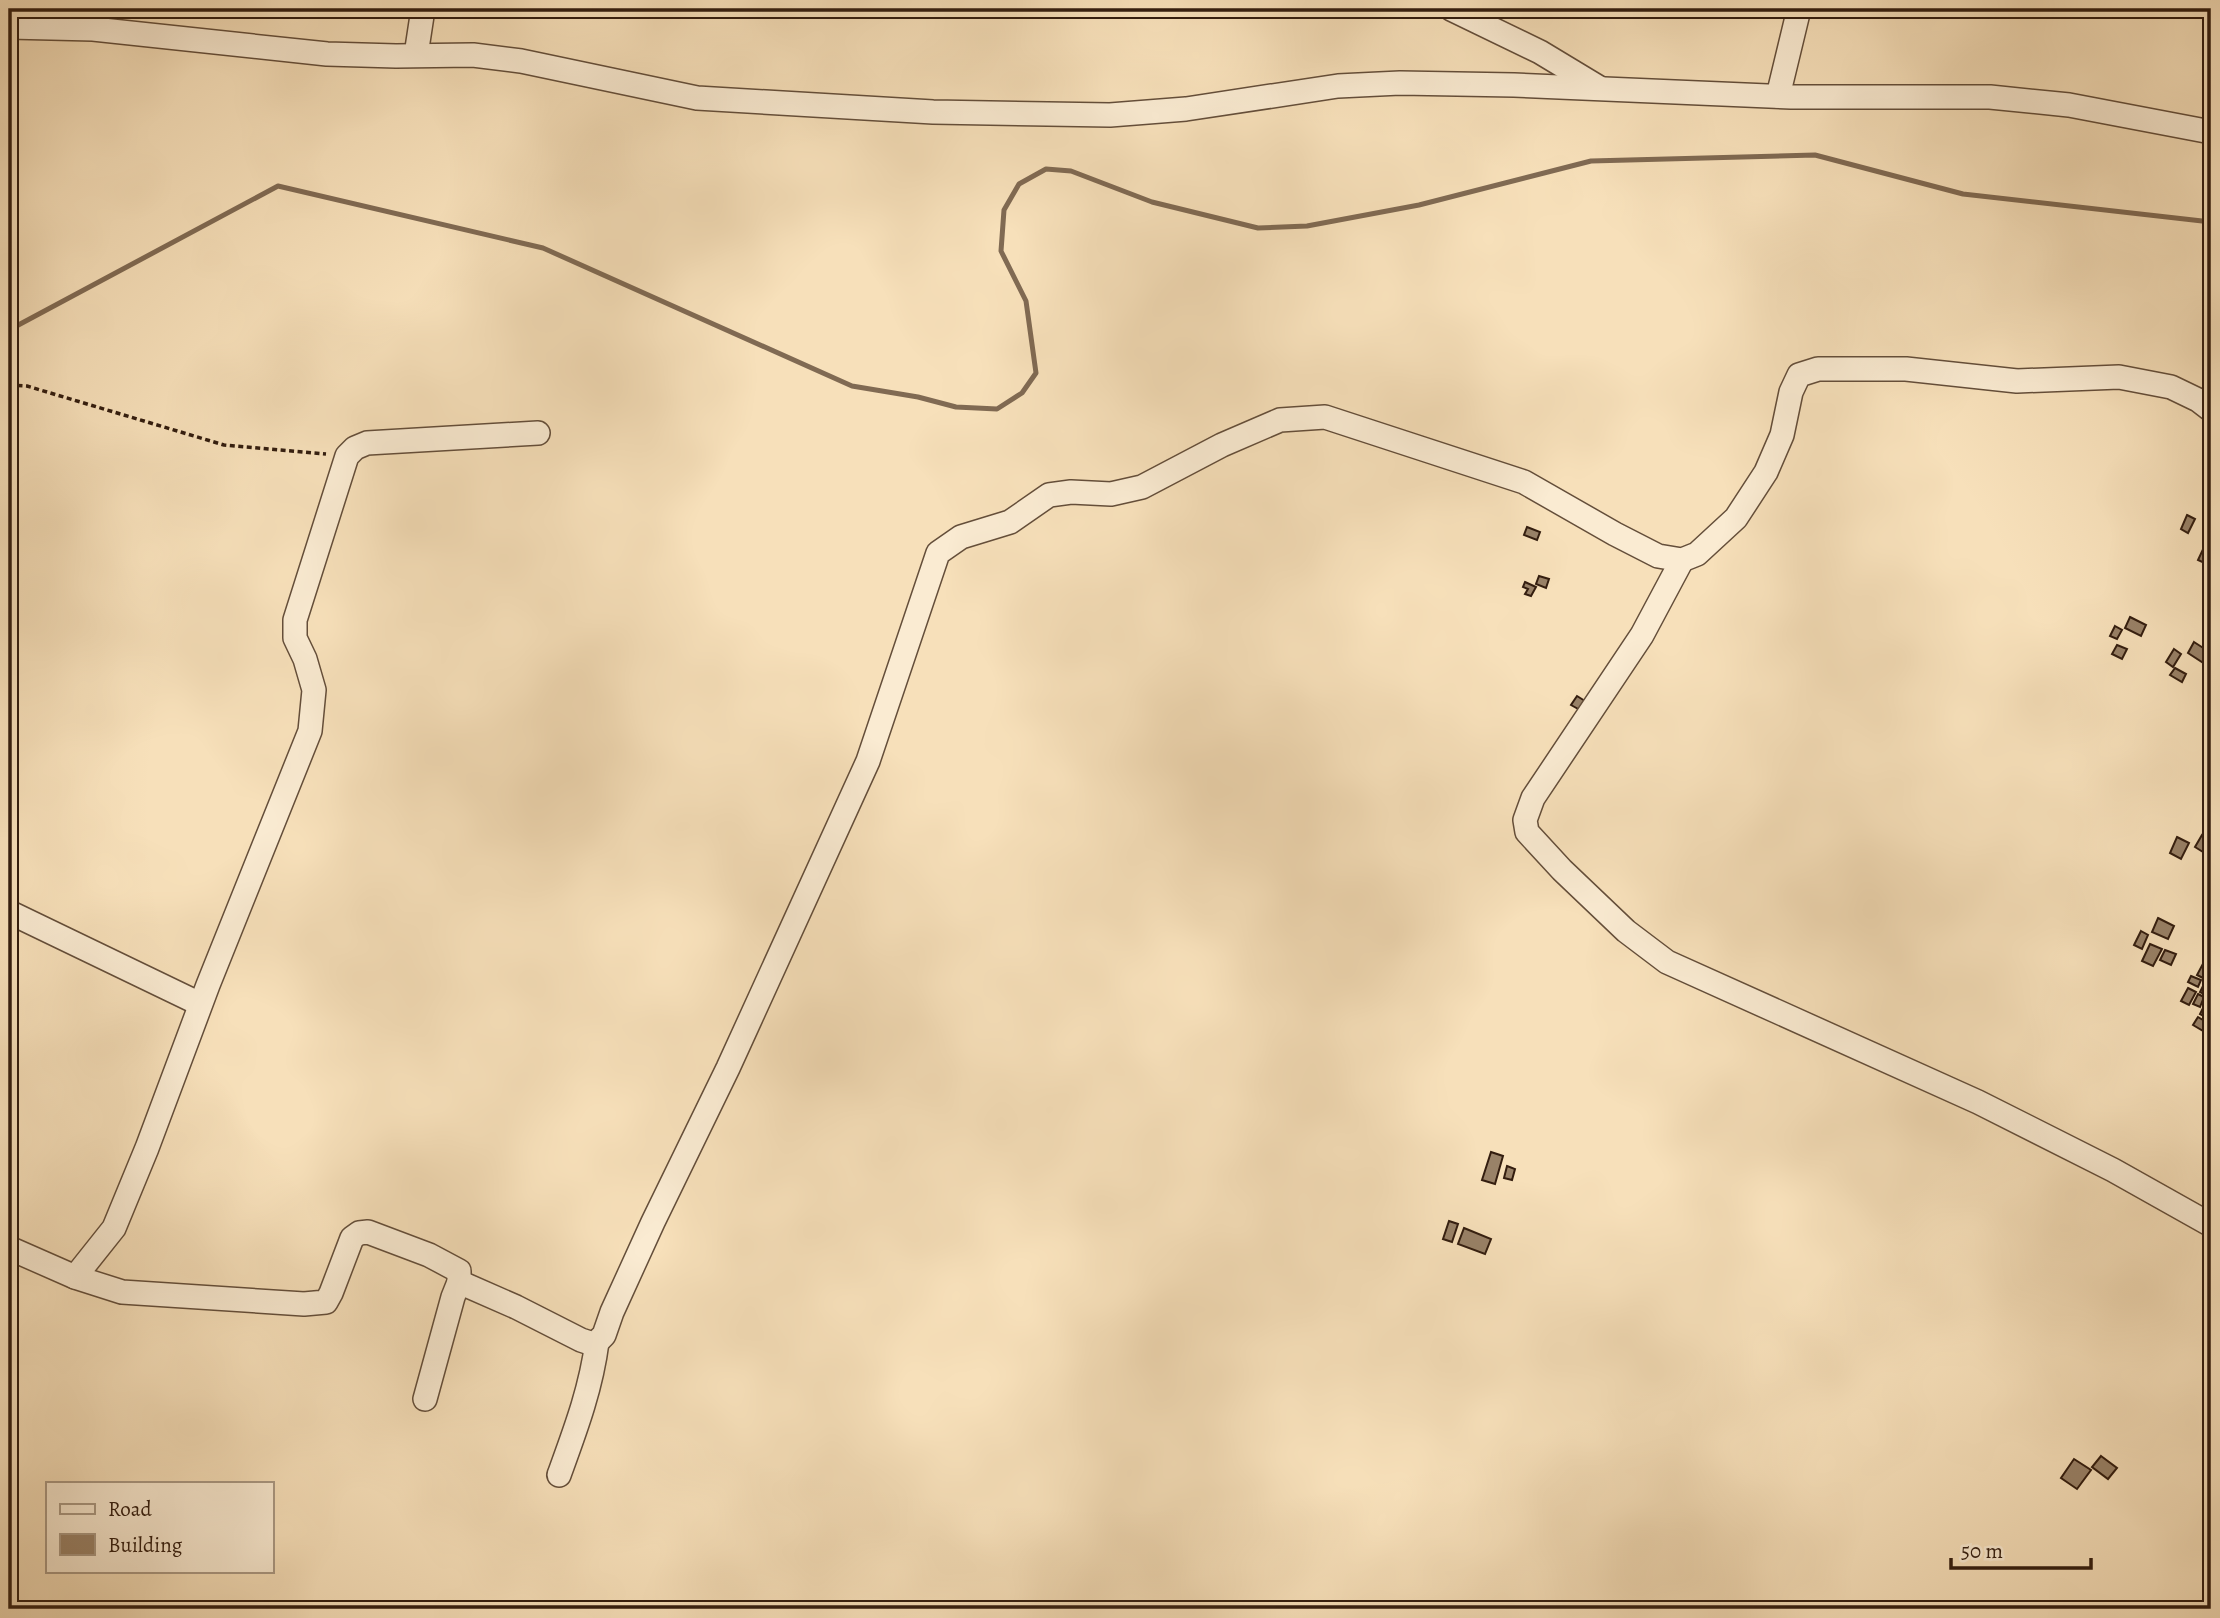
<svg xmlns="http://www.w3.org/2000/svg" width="2220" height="1618" font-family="Alegreya,serif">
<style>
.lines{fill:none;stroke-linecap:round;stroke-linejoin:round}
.stream{stroke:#806a53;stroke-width:5}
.building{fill:#998268;stroke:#331d0f;stroke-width:2}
.minor-casing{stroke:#644e3a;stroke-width:26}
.path{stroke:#331d0f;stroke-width:3.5;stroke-dasharray:5 3.5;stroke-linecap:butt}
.minor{stroke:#faebd2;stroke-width:23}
</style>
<rect width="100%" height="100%" fill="#f7e0ba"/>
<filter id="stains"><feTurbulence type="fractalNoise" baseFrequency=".00286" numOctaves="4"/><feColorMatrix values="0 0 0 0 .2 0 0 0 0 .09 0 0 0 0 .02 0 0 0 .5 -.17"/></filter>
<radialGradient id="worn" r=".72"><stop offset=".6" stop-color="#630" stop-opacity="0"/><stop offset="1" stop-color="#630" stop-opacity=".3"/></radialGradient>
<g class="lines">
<polyline class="stream" points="9,330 278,186 543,248 852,386 918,397 956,407 997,409 1022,393 1036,373 1026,301 1001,251 1004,210 1019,184 1046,169 1071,171 1152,202 1258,228 1307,226 1419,205 1591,161 1815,155 1963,194 2211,222"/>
</g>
<g class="building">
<polygon points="2187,515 2195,519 2188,533 2181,529"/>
<polygon points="1527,527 1540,532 1537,540 1524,535"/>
<polygon points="2205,545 2211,548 2209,565 2198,560"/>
<polygon points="1539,576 1549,579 1546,588 1536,584"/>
<polygon points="1525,582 1536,587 1531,596 1525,594 1528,589 1523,587"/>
<polygon points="2130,617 2146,625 2141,636 2125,628"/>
<polygon points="2115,626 2122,630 2117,639 2110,636"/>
<polygon points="2194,642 2211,653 2205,664 2188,653"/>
<polygon points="2117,645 2127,649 2122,659 2112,654"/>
<polygon points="2174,649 2181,654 2173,667 2166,662"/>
<polygon points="2175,668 2186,674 2182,682 2170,675"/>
<polygon points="1577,696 1585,701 1580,710 1571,705"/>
<polygon points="2202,835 2211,841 2211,857 2195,847"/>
<polygon points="2177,837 2189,843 2181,859 2170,853"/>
<polygon points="2158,918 2174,926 2168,939 2152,932"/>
<polygon points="2141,931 2148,935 2142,949 2134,945"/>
<polygon points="2150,944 2162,949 2153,966 2142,961"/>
<polygon points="2165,950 2176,954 2171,965 2160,960"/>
<polygon points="2205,960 2211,964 2205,979 2197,975"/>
<polygon points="2191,976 2201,980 2198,987 2188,982"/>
<polygon points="2205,982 2211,985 2210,997 2200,992"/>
<polygon points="2188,988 2196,992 2189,1005 2181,1001"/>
<polygon points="2198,994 2204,997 2200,1007 2193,1004"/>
<polygon points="2205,1004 2211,1008 2211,1020 2200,1014"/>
<polygon points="2198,1017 2211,1025 2210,1035 2193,1025"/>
<polygon points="1491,1152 1503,1156 1495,1184 1482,1180"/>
<polygon points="1507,1166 1515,1169 1512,1180 1504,1178"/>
<polygon points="1449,1221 1458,1224 1452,1242 1443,1239"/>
<polygon points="1464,1228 1491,1239 1485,1254 1458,1244"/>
<polygon points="2101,1456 2117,1468 2108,1479 2092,1467"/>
<polygon points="2074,1459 2091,1470 2077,1489 2061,1478"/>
<polygon points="2211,1590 2211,1609 2204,1609 2200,1607"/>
</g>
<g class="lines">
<defs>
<g id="minor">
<polyline points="1451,9 1540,52 1598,87"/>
<polyline points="9,27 93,29 327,54 396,56 473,55 521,61 697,98 933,112 1110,115 1186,109 1338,86 1400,83 1514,85 1791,97 1990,97 2069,105 2211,132"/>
<polyline points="416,55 423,9"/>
<polyline points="1778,96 1799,9"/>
<polyline points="1682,560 1642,635 1533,798 1525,820 1527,832 1562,870 1626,931 1667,962 1978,1102 2113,1170 2211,1225"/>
<polyline points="9,912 200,1004"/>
<polyline points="9,1248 75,1277 122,1292 304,1304 326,1302 331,1293 352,1238 359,1233 368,1232 429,1255 459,1271 459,1282 453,1297 425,1399"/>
<polyline points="75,1277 114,1228 147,1148 208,985 310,731 314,690 305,659 295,638 295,620 347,456 355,448 367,443 538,433"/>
<polyline points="459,1282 516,1307 581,1340 590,1343 597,1342 604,1335 612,1312 653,1222 728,1068 868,761 938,553 961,537 1010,522 1049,495 1071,492 1111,494 1142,487 1222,445 1280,420 1325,417 1524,482 1615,534 1658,556 1682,560 1697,554 1736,518 1766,472 1782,435 1791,392 1799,375 1818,369 1906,369 2017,381 2119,377 2171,387 2198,400 2211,410"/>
<path d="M 559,1475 C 575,1431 591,1389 597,1342"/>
</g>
</defs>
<use href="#minor" class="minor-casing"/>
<polyline class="path" points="9,385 27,386 224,445 326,454"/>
<use href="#minor" class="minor"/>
</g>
<rect width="2220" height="1618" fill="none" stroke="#f7e0ba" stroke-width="35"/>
<rect x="10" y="10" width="2199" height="1597" fill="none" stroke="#331d0f" stroke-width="3.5"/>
<rect x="18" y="18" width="2185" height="1583" fill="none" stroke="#331d0f" stroke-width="2"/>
<rect x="46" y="1482" width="228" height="91" fill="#faebd2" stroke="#aa9984" stroke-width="2"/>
<rect x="60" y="1504" width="35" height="10" fill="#faebd2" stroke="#aa9984" stroke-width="2"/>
<text x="108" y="1516" font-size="21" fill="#331d0f">Road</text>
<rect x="60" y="1534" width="35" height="21" fill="#998268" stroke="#aa9984" stroke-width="2"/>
<text x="108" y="1552" font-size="21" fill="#331d0f">Building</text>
<path d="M1951 1558v10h140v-10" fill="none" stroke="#331d0f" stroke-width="3.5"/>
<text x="1961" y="1558" font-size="21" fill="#331d0f" stroke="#faebd2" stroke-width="5" paint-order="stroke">50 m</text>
<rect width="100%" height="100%" filter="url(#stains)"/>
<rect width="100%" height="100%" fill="url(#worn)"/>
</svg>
